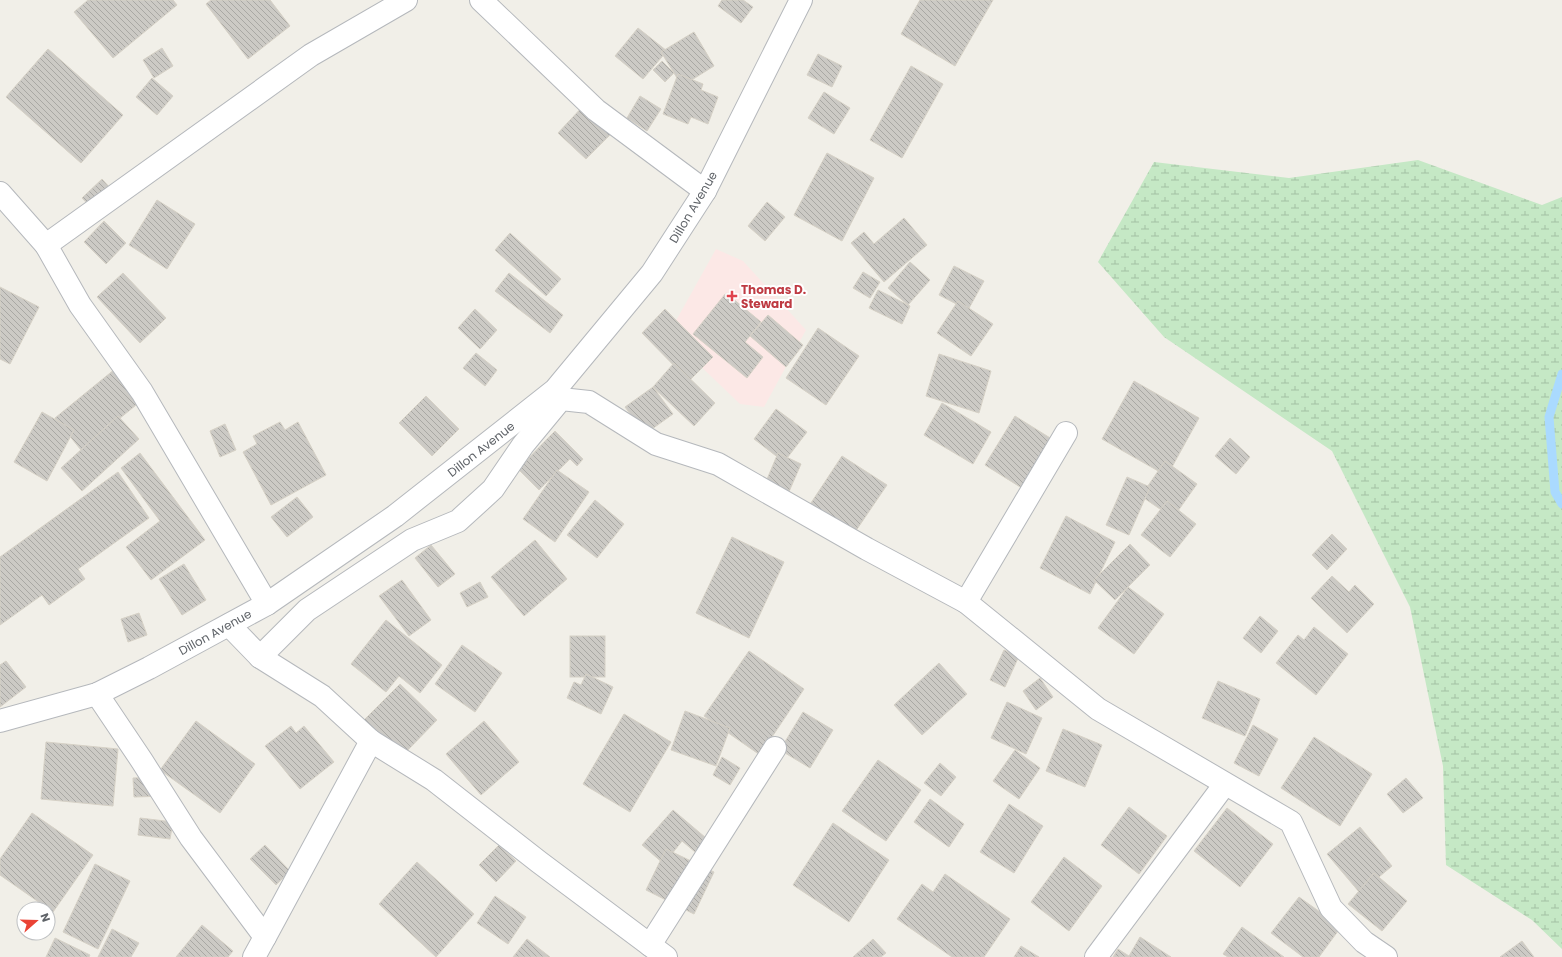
<svg xmlns="http://www.w3.org/2000/svg" width="1562" height="957" font-family="Poppins,sans-serif">
<style>
.medical{fill:#fce8e6}
.wetland{fill:url(#wetland-marsh)}
.lines{fill:none;stroke-linecap:round;stroke-linejoin:round}
.stream{stroke:#aadaff;stroke-width:9}
.building{fill:url(#building-back-hatch);stroke:#d6d1c6}
.minor-casing{stroke:#b5b8bc;stroke-width:24}
.minor{stroke:#fff;stroke-width:22}
.health-dot{fill:#e0444e;stroke:#fff;stroke-width:1.5}
.labels{text-anchor:middle;dominant-baseline:central;stroke-width:4;stroke-linejoin:round;paint-order:stroke}
.street-label{font-size:12px;fill:#5f6368;stroke:#fff}
.health-label{font-size:12px;font-weight:bold;fill:#be3a42;stroke:#fff;text-anchor:start}
</style>
<defs>
<pattern id="wetland-marsh" width="20" height="14" patternUnits="userSpaceOnUse"><rect width="20" height="14" fill="#c5e8c5"/><path d="M1 5h8M5 5V1M11 12h8M15 12V8" fill="none" stroke="#a3c0a4"/></pattern>
<pattern id="building-back-hatch" width="6" height="6" patternUnits="userSpaceOnUse"><rect width="6" height="6" fill="#cccac5"/><path d="M-1 5l2 2M0 0l6 6M5-1l2 2" fill="none" stroke="#a9a8a4"/></pattern>
</defs>
<rect width="100%" height="100%" fill="#f1efe8"/>
<polygon class="medical" points="716,249 743,261 806,330 764,407 740,404 668,335"/>
<polygon class="wetland" points="1418,160 1542,205 1562,197 1562,949 1532,920 1446,865 1443,766 1410,607 1332,451 1164,337 1098,262 1154,162 1289,178"/>
<g class="lines">
<polyline class="stream" points="1562,374 1549,417 1555,492 1562,504"/>
</g>
<g class="building">
<polygon points="88,0 173,0 177,5 113,58 74,12"/>
<polygon points="211,0 270,0 290,26 248,59 206,4"/>
<polygon points="722,0 743,0 753,7 741,23 718,6"/>
<polygon points="920,0 993,0 955,66 901,34"/>
<polygon points="638,28 667,51 643,79 615,56"/>
<polygon points="694,32 714,66 682,86 661,52"/>
<polygon points="162,48 173,66 154,78 143,60"/>
<polygon points="48,49 123,115 81,163 6,97"/>
<polygon points="818,54 842,66 832,87 807,75"/>
<polygon points="662,61 674,73 665,82 653,70"/>
<polygon points="911,66 943,84 902,158 870,140"/>
<polygon points="678,74 703,84 701,90 718,97 708,124 691,117 688,124 663,114"/>
<polygon points="152,78 173,96 157,115 136,97"/>
<polygon points="824,92 850,108 834,134 808,118"/>
<polygon points="640,96 661,109 647,131 627,118"/>
<polygon points="585,104 613,132 586,159 558,133"/>
<polygon points="827,153 874,178 842,241 794,215"/>
<polygon points="102,179 121,200 101,218 82,198"/>
<polygon points="157,200 195,224 167,269 129,245"/>
<polygon points="767,202 785,217 765,241 748,226"/>
<polygon points="904,218 927,245 884,282 851,243 864,232 874,244"/>
<polygon points="104,221 126,243 106,264 84,242"/>
<polygon points="510,233 561,279 546,296 495,250"/>
<polygon points="910,262 930,280 908,305 888,288"/>
<polygon points="954,266 984,281 968,310 939,295"/>
<polygon points="863,272 880,282 870,298 853,288"/>
<polygon points="123,273 166,318 140,343 97,297"/>
<polygon points="509,273 563,315 550,333 495,291"/>
<polygon points="0,287 39,307 10,364 0,359"/>
<polygon points="878,290 910,306 902,324 869,308"/>
<polygon points="726,293 761,322 745,342 763,357 747,378 693,334"/>
<polygon points="958,301 993,324 971,356 937,333"/>
<polygon points="475,309 497,330 480,349 458,328"/>
<polygon points="665,309 713,357 689,381 642,333"/>
<polygon points="768,315 803,345 786,367 750,336"/>
<polygon points="818,328 859,356 826,405 786,378"/>
<polygon points="476,353 497,370 485,386 463,368"/>
<polygon points="939,354 991,371 979,413 926,396"/>
<polygon points="674,363 715,403 694,426 653,387"/>
<polygon points="115,369 141,401 81,450 55,418"/>
<polygon points="1134,381 1199,418 1167,476 1102,439"/>
<polygon points="653,387 673,414 645,434 625,407"/>
<polygon points="426,396 459,429 432,456 399,423"/>
<polygon points="942,403 991,432 973,464 924,435"/>
<polygon points="776,409 807,432 784,462 754,439"/>
<polygon points="42,412 74,430 47,481 14,462"/>
<polygon points="118,416 139,439 82,491 61,468"/>
<polygon points="1015,416 1055,441 1025,490 985,465"/>
<polygon points="280,422 285,430 298,422 326,475 271,505 243,452 257,444 253,436"/>
<polygon points="225,424 236,450 220,457 210,431"/>
<polygon points="555,431 583,459 577,466 570,459 539,490 518,469"/>
<polygon points="1230,438 1250,457 1236,474 1215,456"/>
<polygon points="140,453 205,540 151,580 126,547 160,521 121,468"/>
<polygon points="778,453 801,464 788,494 765,484"/>
<polygon points="842,456 887,485 851,538 807,509"/>
<polygon points="1165,461 1197,484 1173,518 1141,496"/>
<polygon points="557,470 589,492 555,542 523,519"/>
<polygon points="118,472 149,518 78,569 85,579 49,605 42,595 0,625 0,557"/>
<polygon points="1127,477 1150,487 1129,535 1106,525"/>
<polygon points="297,497 313,517 287,537 271,517"/>
<polygon points="595,500 624,524 597,558 567,535"/>
<polygon points="1167,501 1196,524 1170,557 1141,535"/>
<polygon points="1066,516 1115,542 1090,594 1040,568"/>
<polygon points="1332,534 1347,549 1327,570 1312,555"/>
<polygon points="732,537 784,562 749,638 696,613"/>
<polygon points="535,540 567,579 524,616 491,577"/>
<polygon points="1130,544 1150,565 1115,600 1094,580"/>
<polygon points="431,545 455,574 438,587 415,558"/>
<polygon points="184,564 206,600 182,615 159,579"/>
<polygon points="1332,576 1349,592 1355,585 1374,604 1347,633 1311,598"/>
<polygon points="402,580 431,620 409,636 379,596"/>
<polygon points="480,582 488,597 467,607 460,593"/>
<polygon points="1128,587 1164,614 1134,654 1098,628"/>
<polygon points="139,613 147,635 128,642 121,619"/>
<polygon points="1260,616 1278,631 1261,653 1243,638"/>
<polygon points="386,620 442,665 420,693 399,676 386,692 351,664"/>
<polygon points="1314,627 1348,654 1316,695 1276,663 1298,635 1304,640"/>
<rect x="570" y="636" width="35" height="41"/>
<polygon points="462,645 502,673 475,712 435,684"/>
<polygon points="1004,650 1019,656 1005,687 990,680"/>
<polygon points="749,651 804,689 760,755 704,716"/>
<polygon points="6,661 26,687 0,707 0,665"/>
<polygon points="939,663 967,694 922,735 894,705"/>
<polygon points="586,674 613,687 601,714 567,698 574,682 581,685"/>
<polygon points="1040,678 1053,697 1036,710 1023,691"/>
<polygon points="1218,681 1260,699 1245,736 1202,718"/>
<polygon points="400,684 437,720 401,757 364,720"/>
<polygon points="1007,702 1042,718 1026,754 991,738"/>
<polygon points="685,711 730,728 716,766 671,750"/>
<polygon points="803,712 833,730 810,768 780,750"/>
<polygon points="624,714 671,742 630,812 583,784"/>
<polygon points="196,721 255,764 220,813 160,770"/>
<polygon points="484,721 519,762 481,795 446,754"/>
<polygon points="1253,725 1278,739 1259,776 1234,763"/>
<polygon points="291,726 296,733 304,726 334,762 300,789 265,746"/>
<polygon points="1063,729 1102,745 1085,787 1046,771"/>
<polygon points="1314,737 1372,774 1340,826 1281,788"/>
<polygon points="46,742 118,749 113,806 41,799"/>
<polygon points="1015,750 1040,768 1019,799 993,781"/>
<polygon points="722,757 740,768 730,785 713,775"/>
<polygon points="878,760 921,790 886,841 842,811"/>
<polygon points="940,763 956,777 941,796 924,783"/>
<polygon points="165,777 166,796 134,797 133,778"/>
<polygon points="1406,778 1423,798 1403,813 1387,794"/>
<polygon points="930,799 964,824 949,847 914,822"/>
<polygon points="1009,804 1043,826 1014,873 980,852"/>
<polygon points="1129,807 1167,836 1139,874 1101,845"/>
<polygon points="1227,808 1273,844 1240,887 1194,851"/>
<polygon points="673,810 706,838 695,852 682,841 664,864 642,845"/>
<polygon points="32,813 93,855 53,912 0,875 0,859"/>
<polygon points="140,818 173,822 170,839 138,835"/>
<polygon points="833,823 889,860 849,922 793,885"/>
<polygon points="1360,827 1392,866 1360,893 1327,854"/>
<polygon points="265,845 290,871 276,885 250,859"/>
<polygon points="499,845 516,861 496,882 479,865"/>
<polygon points="666,849 714,872 694,914 646,890"/>
<polygon points="1064,857 1102,886 1069,931 1031,902"/>
<polygon points="417,862 474,914 436,957 379,904"/>
<polygon points="95,864 130,881 98,949 63,932"/>
<polygon points="1374,873 1407,901 1382,931 1348,904"/>
<polygon points="945,874 1010,919 984,957 952,957 897,919 922,884 933,892"/>
<polygon points="495,896 526,917 508,944 477,923"/>
<polygon points="1299,897 1341,927 1319,957 1303,957 1271,933"/>
<polygon points="202,925 233,951 228,957 176,957"/>
<polygon points="1242,927 1284,957 1228,957 1223,954"/>
<polygon points="112,929 139,943 131,957 98,957"/>
<polygon points="1140,937 1171,957 1113,957 1118,949 1129,956"/>
<polygon points="55,938 90,955 89,957 46,957"/>
<polygon points="527,939 550,957 513,957"/>
<polygon points="873,939 886,953 881,957 853,957"/>
<polygon points="1522,941 1534,957 1500,957"/>
<polygon points="1021,946 1039,957 1014,957"/>
</g>
<g class="lines">
<defs>
<g id="minor">
<polyline points="481,0 596,110 705,191"/>
<polyline points="0,193 46,245 80,305 142,392 267,604"/>
<polyline points="46,245 311,55 406,0"/>
<polyline points="966,602 1066,433"/>
<polyline points="229,625 260,657 322,696 371,741 434,780 539,862 666,957"/>
<polyline points="260,657 307,610 412,540 458,521 493,489 523,445 561,399 589,402 656,444 718,464 867,549 966,602 1098,709 1291,822 1331,908 1364,942 1386,957"/>
<polyline points="97,694 142,761 191,838 265,937 254,957"/>
<polyline points="0,721 97,694 149,668 267,604 395,516 555,390 652,273 705,191 801,0"/>
<polyline points="265,937 371,741"/>
<polyline points="650,945 775,748"/>
<polyline points="1096,957 1225,784"/>
</g>
</defs>
<use href="#minor" class="minor-casing"/>
<use href="#minor" class="minor"/>
</g>
<path class="health-dot" d="M730 290h4v4h4v4h-4v4h-4v-4h-4v-4h4z"/>
<g class="labels">
<g class="street-label">
<text transform="translate(693 207) rotate(-59)">Dillon Avenue</text>
<text transform="translate(481 449) rotate(-38)">Dillon Avenue</text>
<text transform="translate(215 632) rotate(-29)">Dillon Avenue</text>
</g>
<g class="health-label">
<text x="741" y="289">Thomas D.<tspan x="741" dy="14">Steward</tspan></text>
</g>
</g>
<g transform="translate(36 921) rotate(70)"><circle r="19" fill="#ffffff" stroke="#bfc1c3"/>
<path d="M0-3L7 15L0 10L-7 15Z" fill="#ea4335"/>
<text y="-6" font-size="11" font-weight="bold" text-anchor="middle" fill="#5f6368">N</text>
</g>
</svg>
